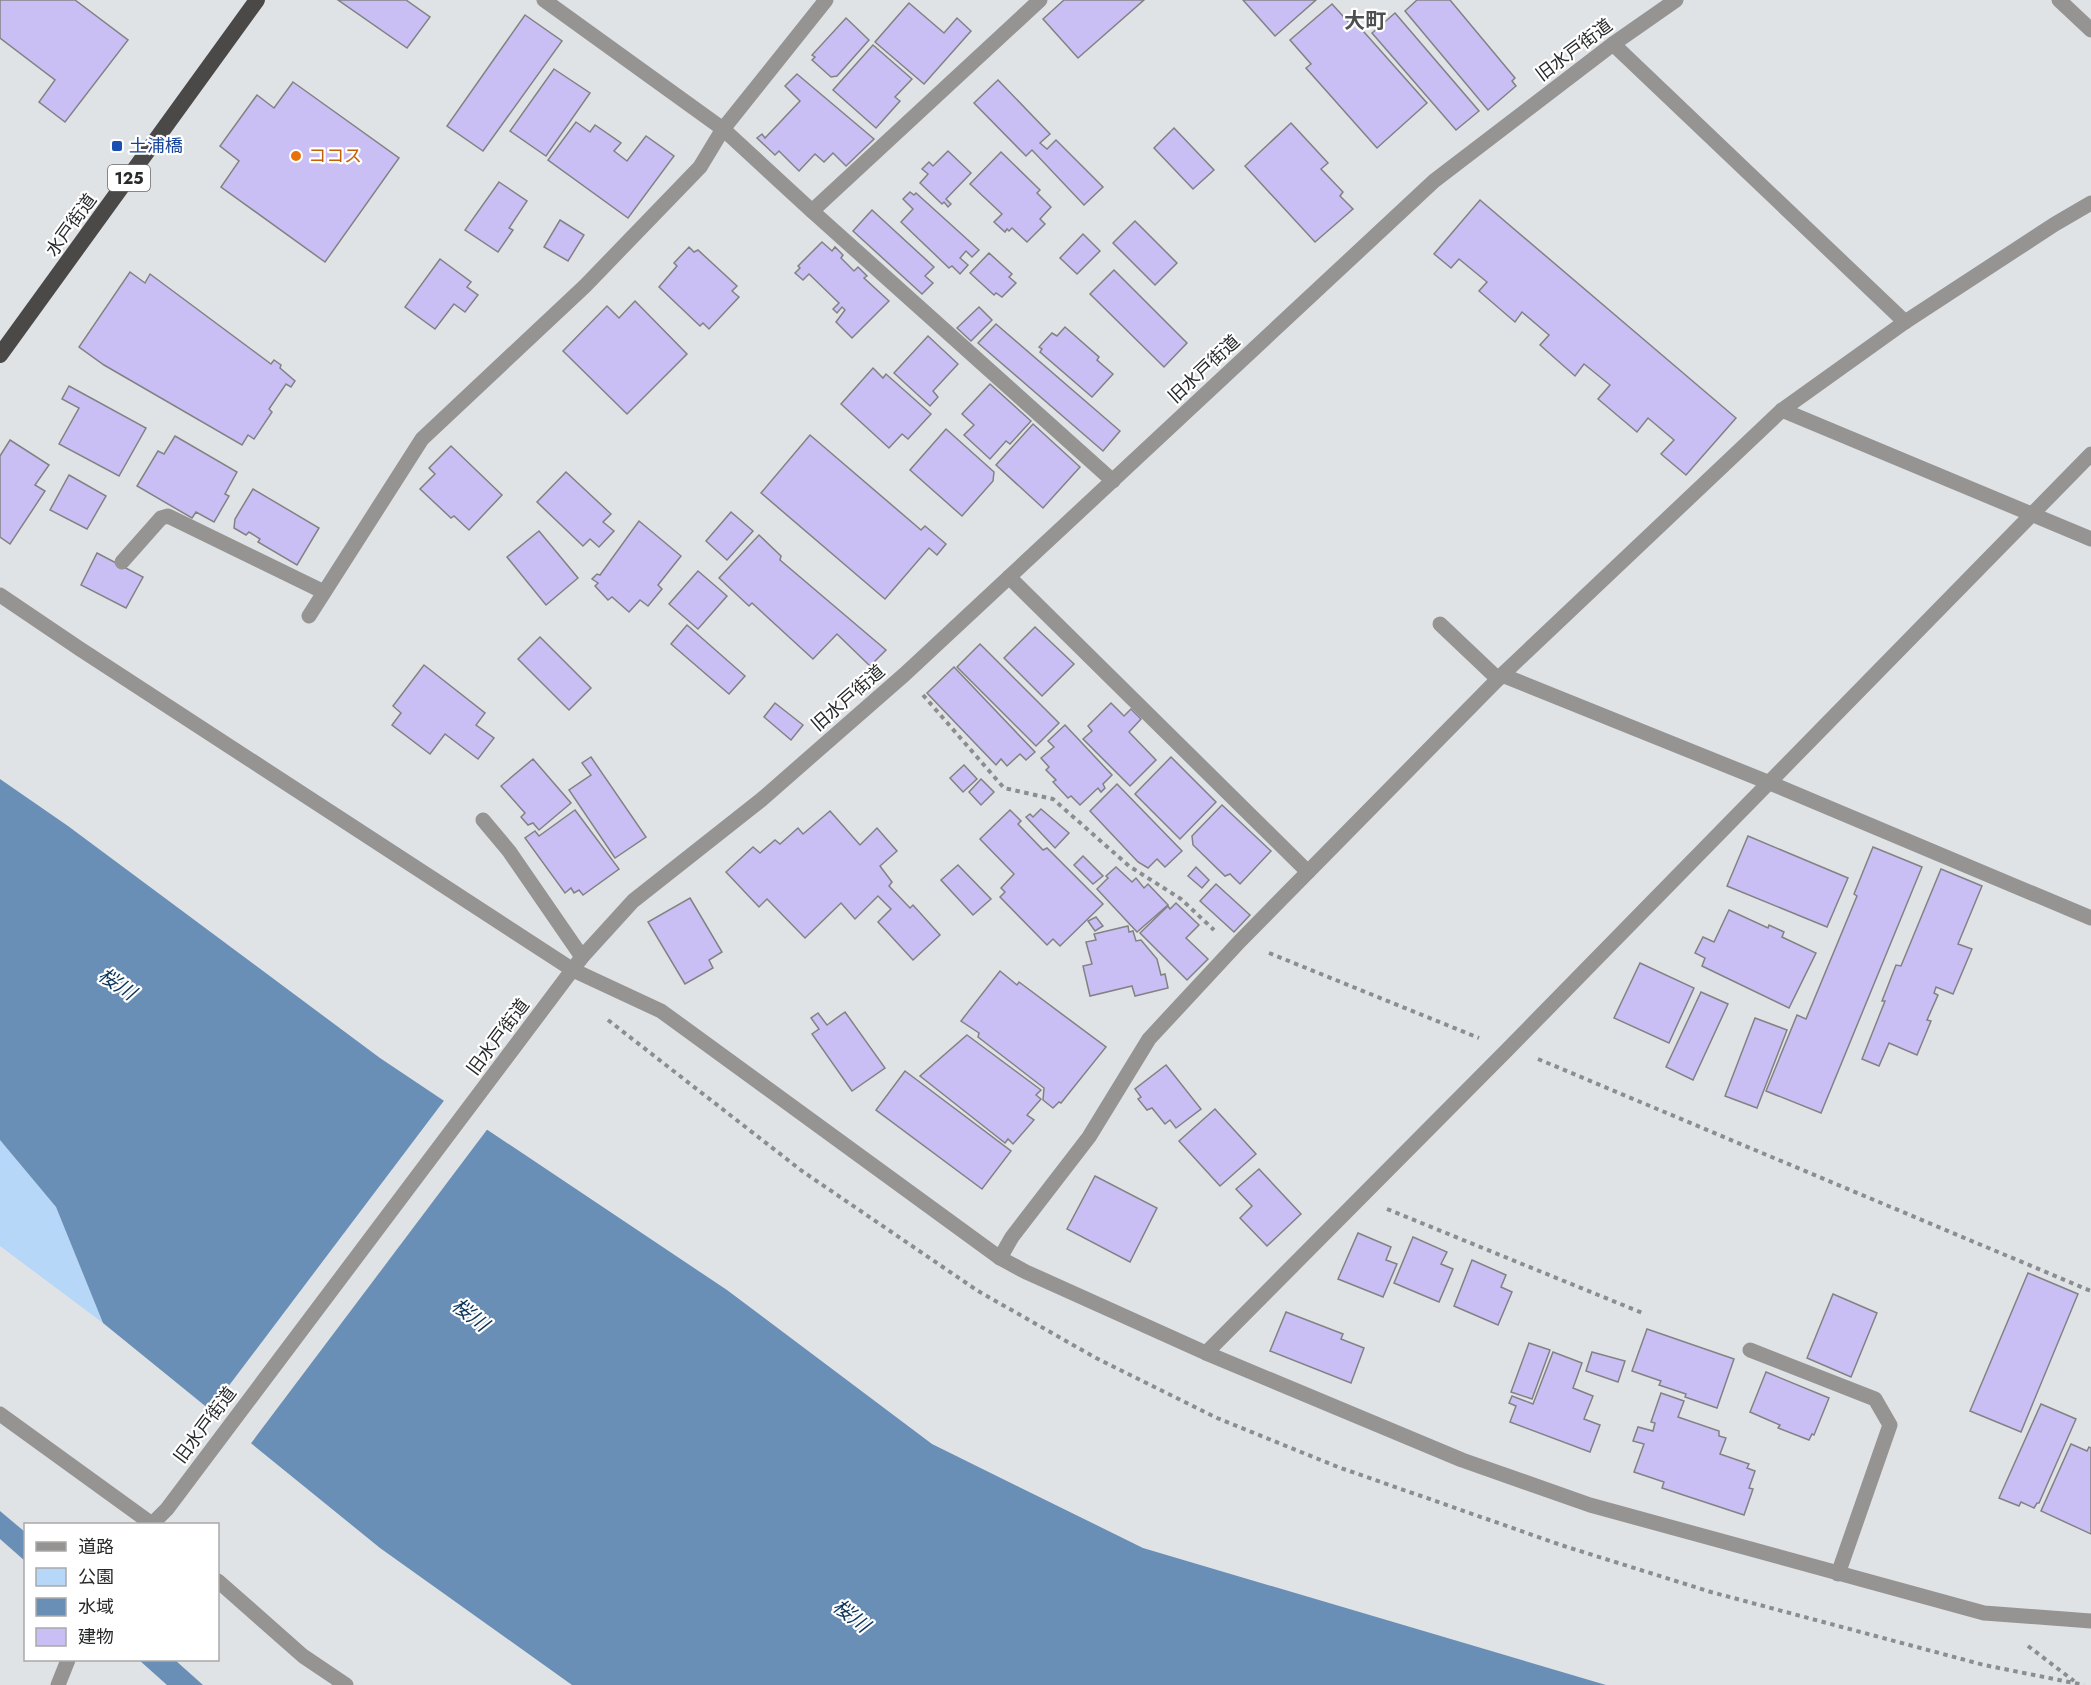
<svg xmlns="http://www.w3.org/2000/svg" width="2091" height="1685" font-family="Jost,'Noto Sans JP',sans-serif">
<style>
.green{fill:#b7d7f9}
.water{fill:#6a8fb7}
.pier{fill:#e0e3e5}
.building{fill:#c9bff4;stroke:#828285;stroke-width:1.5}
.lines{fill:none;stroke-linecap:round;stroke-linejoin:round}
.path{stroke:#8b8d8f;stroke-width:4;stroke-dasharray:4.5 4.5;stroke-linecap:butt}
.service{stroke:#959493;stroke-width:15}
.minor{stroke:#959493;stroke-width:15}
.tertiary{stroke:#959493;stroke-width:15}
.trunk{stroke:#4b4947;stroke-width:16}
.transit-dot{fill:#1a4fb4;stroke:#fff;stroke-width:2}
.food-dot{fill:#e8710a;stroke:#fff;stroke-width:2}
.labels{text-anchor:middle;dominant-baseline:central;stroke-width:4.5;stroke-linejoin:round;paint-order:stroke}
.shield{fill:#fff;stroke:#68696a;stroke-width:1.5}
.shield-label{font-size:16px;font-weight:bold;fill:#28292a}
.street-label{font-size:18px;fill:#28292a;stroke:#fff}
.transit-label{font-size:18px;fill:#164399;stroke:#fff;text-anchor:start}
.food-label{font-size:18px;fill:#c56008;stroke:#fff;text-anchor:start}
.water-label{font-size:20px;font-style:italic;fill:#09335a;stroke:#fff}
.quarter-label{font-size:21px;font-weight:bold;fill:#4d4f51;stroke:#fff}
</style>
<rect width="100%" height="100%" fill="#e0e3e5"/>
<polygon class="green" points="0,1140 56,1207 103,1323 0,1246"/>
<g class="water">
<polygon points="0,779 68,826 380,1058 727,1290 932,1444 1143,1548 1606,1685 572,1685 380,1548 103,1323 56,1207 0,1140"/>
<polygon points="0,1511 25,1532 25,1561 0,1539"/>
<polygon points="139,1660 175,1660 203,1685 167,1685"/>
</g>
<polygon class="pier" points="446,1098 489,1127 249,1446 209,1412"/>
<g class="building">
<polygon points="0,0 75,0 128,40 65,122 39,102 55,80 0,38"/>
<polygon points="338,0 406,0 430,17 407,48"/>
<polygon points="1064,0 1144,0 1078,58 1043,19"/>
<polygon points="1243,0 1316,0 1275,36"/>
<polygon points="1417,0 1450,0 1515,78 1512,81 1516,86 1488,110 1405,11"/>
<polygon points="909,3 944,33 957,18 971,31 924,84 875,42"/>
<polygon points="1332,4 1352,26 1356,23 1427,103 1377,148 1306,68 1311,64 1290,40"/>
<polygon points="1395,13 1479,111 1456,130 1372,33"/>
<polygon points="525,15 562,41 483,151 447,126"/>
<polygon points="846,18 869,40 837,76 831,77 812,60 815,57 812,55"/>
<polygon points="873,45 912,79 895,97 900,101 876,128 833,90"/>
<polygon points="554,69 590,93 546,156 510,131"/>
<polygon points="797,74 874,139 846,166 833,153 824,162 815,154 799,171 779,151 775,155 757,138 762,134 765,138 800,101 785,86"/>
<polygon points="998,80 1050,134 1040,143 1047,149 1056,140 1103,187 1084,205 1032,150 1026,156 974,103"/>
<polygon points="293,82 399,158 325,262 221,187 239,161 220,146 257,95 274,108"/>
<polygon points="576,122 590,132 595,125 621,143 614,151 627,161 646,136 674,156 628,218 548,160"/>
<polygon points="1291,123 1328,163 1321,169 1343,192 1340,196 1353,209 1315,242 1245,166"/>
<polygon points="1174,128 1214,170 1193,189 1154,148"/>
<polygon points="948,151 971,173 946,199 951,204 948,207 944,202 942,204 920,183 928,174 922,169 929,162 933,166"/>
<polygon points="1001,152 1040,190 1037,193 1051,207 1040,219 1045,224 1027,242 1012,228 1009,231 1007,229 1005,232 994,222 1002,214 970,184"/>
<polygon points="499,182 527,201 509,228 513,230 498,252 465,230"/>
<polygon points="910,192 914,195 916,193 979,250 972,257 966,251 960,258 968,265 960,274 952,266 949,268 901,222 913,209 903,199"/>
<polygon points="1480,200 1736,418 1686,475 1661,454 1674,440 1648,418 1637,432 1598,399 1610,385 1584,364 1575,376 1540,345 1549,335 1522,312 1515,322 1479,291 1487,282 1459,259 1451,268 1434,254"/>
<polygon points="872,210 934,267 925,276 933,283 922,294 853,231"/>
<polygon points="560,220 584,235 568,261 544,247"/>
<polygon points="1135,221 1177,263 1155,285 1113,243"/>
<polygon points="1083,234 1100,251 1077,274 1060,258"/>
<polygon points="822,242 832,251 835,247 843,255 841,258 854,271 858,267 867,276 864,278 889,301 852,338 836,322 845,310 842,307 837,313 833,309 839,303 809,274 803,280 795,273 800,268 798,266"/>
<polygon points="689,247 694,252 698,250 737,286 732,291 739,297 709,329 703,323 700,326 659,287 677,266 674,263"/>
<polygon points="989,253 1012,274 1009,277 1016,283 1002,297 996,293 994,295 970,273"/>
<polygon points="440,259 471,282 467,287 478,295 465,312 454,304 435,329 405,307"/>
<polygon points="1114,270 1187,343 1164,367 1090,294"/>
<polygon points="130,272 145,283 150,274 271,364 274,360 281,365 280,368 295,381 291,387 286,384 269,409 272,412 254,439 248,435 242,445 104,365 79,347"/>
<polygon points="635,301 687,354 627,414 563,351 607,306 619,318"/>
<polygon points="979,307 992,320 971,341 957,328"/>
<polygon points="996,324 1120,431 1103,451 978,343"/>
<polygon points="1065,327 1099,357 1097,360 1113,374 1092,397 1040,352 1042,349 1039,347 1052,333 1057,336"/>
<polygon points="928,336 958,364 933,391 938,397 930,406 894,373"/>
<polygon points="873,368 883,378 886,374 931,414 908,439 902,434 889,448 841,404"/>
<polygon points="990,384 1031,421 1010,444 1006,441 990,459 964,435 974,425 962,414"/>
<polygon points="69,386 146,428 119,476 59,444 79,408 62,399"/>
<polygon points="1033,424 1080,467 1043,508 996,465"/>
<polygon points="946,429 994,472 993,481 962,516 910,470"/>
<polygon points="810,435 921,530 925,526 946,544 937,555 929,548 885,599 761,493"/>
<polygon points="175,436 237,472 225,494 229,496 214,522 196,512 192,518 137,486 158,451 164,454"/>
<polygon points="10,440 49,465 35,485 45,491 10,544 0,537 0,456"/>
<polygon points="451,446 502,495 469,530 454,516 451,518 420,489 435,474 429,468"/>
<polygon points="566,472 611,514 603,522 614,531 599,547 590,539 583,546 537,502"/>
<polygon points="69,475 106,496 87,529 50,510"/>
<polygon points="253,489 319,528 297,565 258,542 260,539 249,532 246,535 234,528 235,519"/>
<polygon points="731,512 753,531 727,560 706,541"/>
<polygon points="639,521 681,556 658,585 662,589 648,606 640,600 629,612 612,597 608,600 595,586 598,583 592,579 597,574 600,575"/>
<polygon points="539,531 578,578 546,605 507,557"/>
<polygon points="759,535 781,556 780,560 886,650 870,666 837,634 813,659 752,603 749,606 719,578"/>
<polygon points="97,553 143,577 126,608 81,585"/>
<polygon points="698,571 727,596 698,629 669,604"/>
<polygon points="687,625 745,676 729,694 671,644"/>
<polygon points="1035,627 1074,664 1042,696 1004,658"/>
<polygon points="540,637 591,688 569,710 518,659"/>
<polygon points="980,644 1059,723 1036,746 957,667"/>
<polygon points="424,665 485,713 476,725 494,738 478,759 445,734 430,754 392,725 401,713 393,706"/>
<polygon points="954,667 1035,752 1026,760 1020,754 1007,766 1001,759 996,765 927,693"/>
<polygon points="775,703 803,725 791,740 764,717"/>
<polygon points="1111,703 1124,716 1131,709 1141,719 1129,732 1156,760 1130,786 1083,739 1092,731 1088,726"/>
<polygon points="1065,725 1112,775 1103,784 1105,788 1101,792 1098,788 1080,805 1071,796 1068,798 1053,782 1056,780 1046,770 1049,767 1041,758 1054,747 1048,741"/>
<polygon points="591,757 646,837 615,858 569,790 591,775 582,763"/>
<polygon points="1171,757 1216,802 1180,839 1135,794"/>
<polygon points="533,759 571,803 539,830 533,823 528,825 521,817 525,813 501,786"/>
<polygon points="964,765 977,779 963,792 950,778"/>
<polygon points="981,779 994,792 981,805 969,792"/>
<polygon points="1117,784 1182,851 1165,867 1157,859 1148,868 1138,862 1090,811"/>
<polygon points="1222,805 1271,851 1240,884 1230,874 1225,876 1193,845 1192,836"/>
<polygon points="1041,809 1069,833 1055,848 1026,817 1030,814 1033,817"/>
<polygon points="575,810 619,869 583,895 579,890 574,893 571,888 565,893 525,838 535,831 539,836"/>
<polygon points="1010,810 1021,821 1018,824 1043,850 1047,848 1103,904 1060,946 1053,939 1047,945 1000,897 1005,892 1001,888 1014,874 980,839"/>
<polygon points="830,811 860,845 877,828 897,851 880,866 892,882 889,886 910,908 913,905 940,935 913,960 878,922 891,909 878,896 855,919 841,903 805,938 767,899 759,907 726,872 753,847 760,853 775,840 780,844 798,828 803,834"/>
<polygon points="1748,836 1848,878 1827,927 1727,886"/>
<polygon points="1873,847 1922,867 1821,1113 1766,1091 1797,1015 1806,1019 1857,896 1854,894"/>
<polygon points="1083,856 1103,876 1093,884 1074,865"/>
<polygon points="958,865 991,899 973,915 941,880"/>
<polygon points="1116,867 1132,882 1136,878 1144,888 1148,884 1168,905 1137,932 1097,889 1108,878 1106,876"/>
<polygon points="1196,867 1209,880 1202,888 1188,876"/>
<polygon points="1941,869 1982,886 1958,944 1972,949 1953,994 1936,987 1934,993 1938,995 1927,1020 1931,1021 1917,1055 1889,1043 1879,1066 1862,1059 1885,1001 1882,1001 1896,965 1901,966"/>
<polygon points="1216,884 1250,915 1234,932 1200,901"/>
<polygon points="690,898 722,952 709,960 713,968 685,984 648,922"/>
<polygon points="1176,903 1199,925 1186,938 1208,959 1187,980 1140,933 1168,906 1170,909"/>
<polygon points="1729,910 1768,928 1769,925 1784,932 1782,937 1816,953 1789,1008 1702,966 1705,958 1695,953 1703,937 1714,942"/>
<polygon points="1096,917 1103,926 1095,931 1088,921"/>
<polygon points="1128,926 1129,932 1133,931 1136,941 1141,940 1157,959 1161,975 1165,974 1168,988 1135,996 1132,986 1090,996 1083,966 1092,964 1086,942 1096,940 1094,934"/>
<polygon points="1640,963 1694,988 1669,1043 1614,1018"/>
<polygon points="1000,971 1017,985 1019,982 1106,1047 1061,1103 1059,1102 1053,1108 1043,1100 1044,1088 978,1037 979,1033 961,1021"/>
<polygon points="1701,992 1728,1004 1693,1080 1666,1067"/>
<polygon points="845,1012 885,1068 852,1091 812,1034 819,1029 811,1018 818,1013 827,1025"/>
<polygon points="1755,1018 1787,1030 1757,1108 1725,1096"/>
<polygon points="967,1035 1041,1090 1036,1095 1041,1099 1027,1115 1034,1120 1013,1144 1008,1139 1005,1143 920,1076"/>
<polygon points="1166,1065 1201,1109 1176,1128 1170,1120 1165,1124 1152,1108 1147,1110 1138,1099 1141,1097 1135,1089"/>
<polygon points="905,1071 1011,1151 982,1189 876,1110"/>
<polygon points="1215,1109 1256,1154 1220,1186 1179,1141"/>
<polygon points="1259,1169 1301,1214 1267,1246 1240,1218 1252,1206 1236,1189"/>
<polygon points="1095,1176 1157,1208 1130,1262 1067,1229"/>
<polygon points="1358,1233 1391,1247 1386,1260 1397,1264 1383,1297 1338,1279"/>
<polygon points="1413,1237 1447,1252 1441,1264 1453,1269 1439,1302 1394,1283"/>
<polygon points="1472,1260 1506,1275 1501,1287 1512,1292 1498,1325 1454,1306"/>
<polygon points="2028,1273 2078,1294 2021,1432 1970,1411"/>
<polygon points="1833,1294 1877,1313 1851,1377 1807,1358"/>
<polygon points="1286,1312 1343,1334 1341,1339 1364,1348 1351,1383 1270,1351"/>
<polygon points="1647,1329 1734,1359 1717,1408 1685,1397 1686,1394 1659,1385 1661,1381 1632,1371"/>
<polygon points="1529,1343 1550,1350 1532,1399 1511,1392"/>
<polygon points="1553,1352 1582,1363 1573,1388 1593,1396 1584,1419 1600,1425 1590,1452 1510,1422 1516,1406 1509,1403 1512,1396 1533,1404"/>
<polygon points="1592,1352 1625,1361 1618,1382 1586,1371"/>
<polygon points="1766,1372 1829,1398 1814,1435 1812,1434 1809,1440 1778,1428 1780,1425 1750,1412"/>
<polygon points="1661,1393 1684,1401 1678,1417 1719,1431 1719,1436 1726,1438 1720,1454 1749,1464 1747,1468 1755,1471 1749,1488 1753,1489 1744,1515 1662,1488 1664,1482 1634,1472 1644,1444 1633,1441 1638,1427 1653,1431 1655,1423 1651,1422"/>
<polygon points="2041,1404 2076,1419 2039,1503 2037,1503 2034,1508 2021,1502 2019,1506 1999,1498"/>
<polygon points="2071,1444 2087,1451 2089,1447 2091,1448 2091,1534 2041,1511"/>
</g>
<g class="lines">
<g class="path">
<polyline points="923,695 1004,788 1053,799 1129,866 1181,899 1214,930"/>
<polyline points="1269,953 1479,1038"/>
<polyline points="608,1020 802,1171 978,1291 1096,1358 1217,1418 1338,1467 1564,1546 1711,1592 1984,1665 2084,1685"/>
<polyline points="1538,1059 2091,1291"/>
<polyline points="1387,1209 1645,1314"/>
<polyline points="2028,1646 2074,1681"/>
</g>
<g class="service">
<polyline points="1613,44 1905,322"/>
<polyline points="812,211 1113,481"/>
<polyline points="122,562 161,518 168,516 324,592"/>
<polyline points="1009,577 1308,872"/>
<polyline points="1440,624 1498,679"/>
<polyline points="483,820 509,851 582,957"/>
<polyline points="1000,1258 1012,1237 1089,1137 1149,1039 1240,941 1502,675 1782,410 1905,322 2055,224 2091,203"/>
<polyline points="1750,1350 1875,1399 1890,1425 1838,1574"/>
</g>
<g class="minor">
<polyline points="544,0 723,129 812,211 1040,0"/>
<polyline points="1782,410 2091,539"/>
<polyline points="0,595 80,649 573,970 661,1011 1000,1258 1026,1272 1206,1353 1462,1460 1590,1505 1984,1613 2091,1621"/>
<polyline points="309,616 422,439 585,286 700,167 723,129 826,0"/>
<polyline points="1502,675 1770,783 2091,918"/>
<polyline points="1206,1353 1507,1050 2091,454"/>
<polyline points="0,1414 152,1524"/>
<polyline points="218,1581 303,1656 346,1685"/>
</g>
<g class="tertiary">
<polyline points="2059,0 2091,30"/>
<polyline points="152,1524 167,1509 582,957 633,901 761,800 905,674 1434,181 1613,44 1676,0"/>
<polyline points="58,1685 68,1660"/>
</g>
<polyline class="trunk" points="0,355 257,0"/>
</g>
<rect class="transit-dot" x="111" y="140" width="12" height="12" rx="3"/>
<circle class="food-dot" cx="296" cy="156" r="6"/>
<g class="labels">
<rect class="shield" x="108" y="165" width="42" height="26" rx="4.5"/>
<g class="shield-label">
<text x="129" y="178">125</text>
</g>
<g class="street-label">
<text transform="translate(1574 50) rotate(-37)">旧水戸街道</text>
<text transform="translate(71 225) rotate(-54)">水戸街道</text>
<text transform="translate(1204 369) rotate(-43)">旧水戸街道</text>
<text transform="translate(848 698) rotate(-41)">旧水戸街道</text>
<text transform="translate(498 1037) rotate(-53)">旧水戸街道</text>
<text transform="translate(205 1425) rotate(-53)">旧水戸街道</text>
</g>
<g class="transit-label">
<text x="129" y="146">土浦橋</text>
</g>
<g class="food-label">
<text x="308" y="156">ココス</text>
</g>
<g class="water-label">
<text transform="translate(117 984) rotate(34)">桜川</text>
<text transform="translate(470 1315) rotate(38)">桜川</text>
<text transform="translate(851 1616) rotate(38)">桜川</text>
</g>
<g class="quarter-label">
<text x="1365" y="21">大町</text>
</g>
</g>
<rect x="24" y="1523" width="195" height="138" fill="#ffffff" stroke="#a9a9aa" stroke-width="1.5"/>
<rect x="36" y="1542" width="30" height="9" fill="#959493" stroke="#a9a9aa" stroke-width="1.5"/>
<text x="78" y="1553" font-size="18" fill="#28292a">道路</text>
<rect x="36" y="1568" width="30" height="18" fill="#b7d7f9" stroke="#a9a9aa" stroke-width="1.5"/>
<text x="78" y="1583" font-size="18" fill="#28292a">公園</text>
<rect x="36" y="1598" width="30" height="18" fill="#6a8fb7" stroke="#a9a9aa" stroke-width="1.5"/>
<text x="78" y="1613" font-size="18" fill="#28292a">水域</text>
<rect x="36" y="1628" width="30" height="18" fill="#c9bff4" stroke="#a9a9aa" stroke-width="1.5"/>
<text x="78" y="1643" font-size="18" fill="#28292a">建物</text>
</svg>
